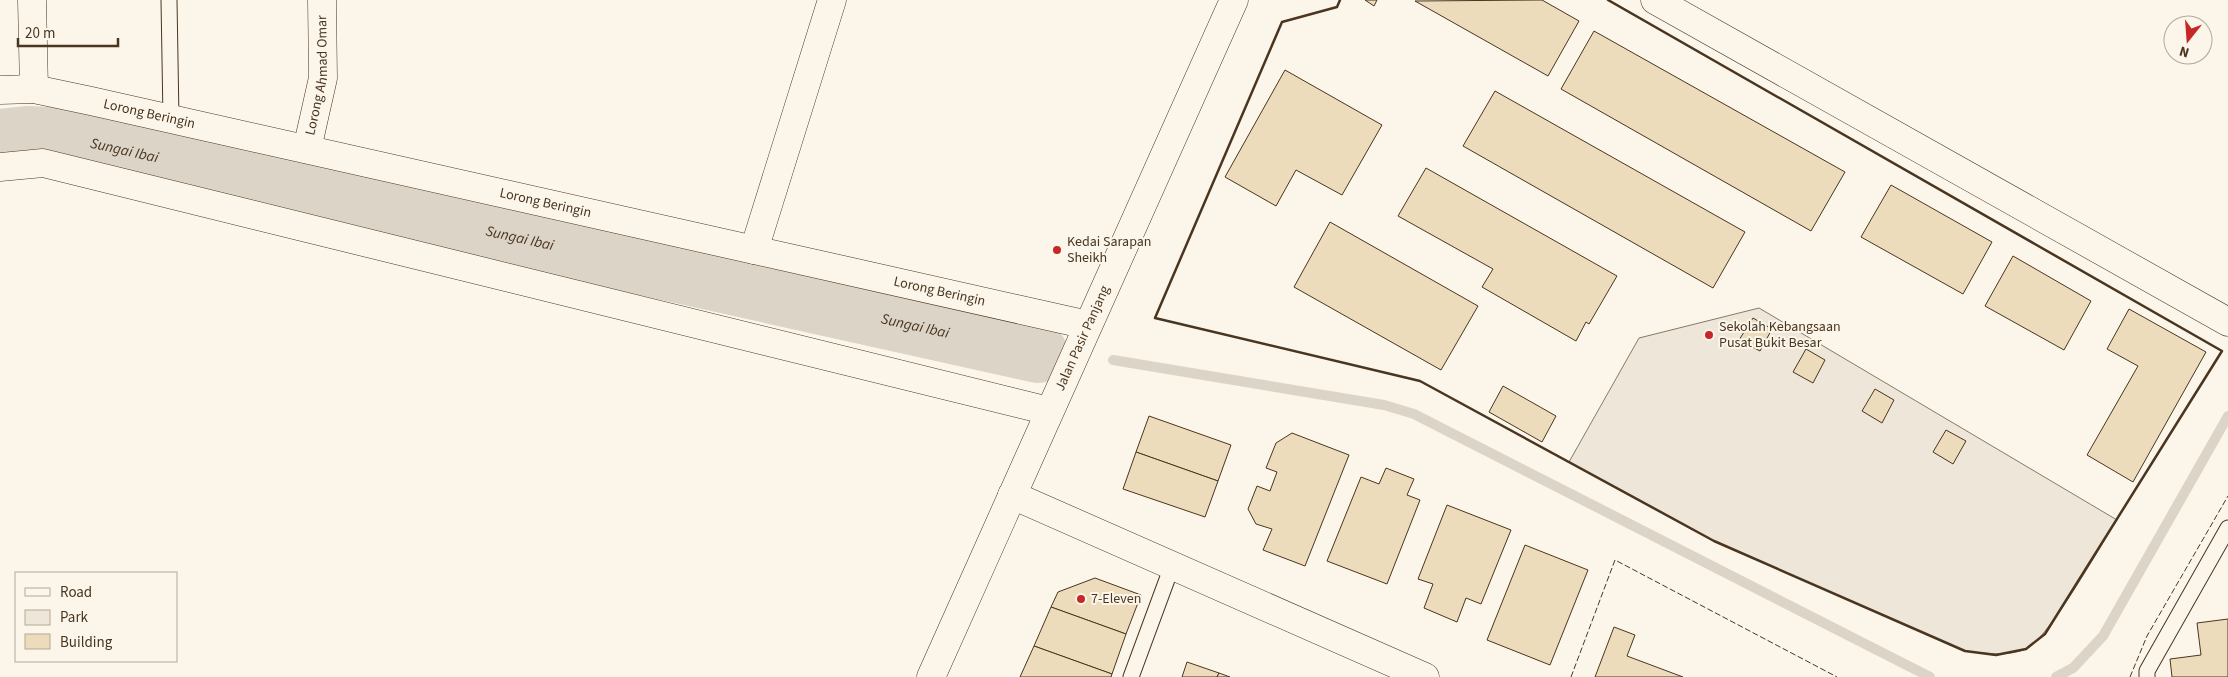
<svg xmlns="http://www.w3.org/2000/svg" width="2228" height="677" font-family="'Source Sans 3',sans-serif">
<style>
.green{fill:#ede6d9;stroke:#887966}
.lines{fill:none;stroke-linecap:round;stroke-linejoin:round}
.stream{stroke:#dcd4c6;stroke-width:10}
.river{stroke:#dcd4c6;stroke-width:60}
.building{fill:#ecdcbc;stroke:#4a3520}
.lane-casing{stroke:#4a3520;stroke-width:17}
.street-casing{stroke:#4a3520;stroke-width:29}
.secondary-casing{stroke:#4a3520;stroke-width:29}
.lane{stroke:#fbf6e9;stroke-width:15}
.street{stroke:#fbf6e9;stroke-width:28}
.secondary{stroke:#fbf6e9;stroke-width:28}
.fence{stroke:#4a3520;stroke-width:1;stroke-dasharray:6 2.5;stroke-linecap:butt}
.wall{stroke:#4a3520;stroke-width:2.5}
.poi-dot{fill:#c62828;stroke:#fbf6e9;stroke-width:2}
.labels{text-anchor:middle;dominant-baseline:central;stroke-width:4;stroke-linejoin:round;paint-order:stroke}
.street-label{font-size:14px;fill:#4a3520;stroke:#fbf6e9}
.poi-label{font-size:14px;fill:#4a3520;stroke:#fbf6e9;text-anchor:start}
.water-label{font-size:15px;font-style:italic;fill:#4a3520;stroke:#fbf6e9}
</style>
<rect width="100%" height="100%" fill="#fbf6e9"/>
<path class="green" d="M 1759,308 L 2117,520 C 2100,546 2049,638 2026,649 C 2007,657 1985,653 1965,651 L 1714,541 L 1569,462 L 1639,338 Z"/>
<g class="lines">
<g class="stream">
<polyline points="1113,360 1384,405 1414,414 1930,677"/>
<polyline points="2056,677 2073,668 2103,636 2228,416"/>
</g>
<path class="river" id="s1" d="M 0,139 L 27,136 L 70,138 L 1038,353"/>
</g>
<g class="building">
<polygon points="1365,0 1377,0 1374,6"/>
<polygon points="1542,0 1579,21 1548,76 1415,1"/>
<polygon points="1594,31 1845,172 1811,231 1561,89"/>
<polygon points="1285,70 1382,125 1342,195 1296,170 1276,206 1225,177"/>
<polygon points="1495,91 1745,232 1713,288 1463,146"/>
<polygon points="1426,168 1617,276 1589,324 1586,322 1576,341 1482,287 1493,269 1398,216"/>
<polygon points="1891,185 1992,242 1963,294 1861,237"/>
<polygon points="1330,222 1478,306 1441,370 1294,287"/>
<polygon points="2013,256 2091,301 2064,350 1985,306"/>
<polygon points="2129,309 2206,352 2133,482 2087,455 2138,366 2107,349"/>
<polygon points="1753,318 1772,329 1760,351 1739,340"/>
<polygon points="1806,349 1825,360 1813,383 1793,372"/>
<polygon points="1503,386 1556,416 1542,442 1489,412"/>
<polygon points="1875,389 1894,400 1882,423 1862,411"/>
<polygon points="1149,416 1231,445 1218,481 1136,452"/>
<polygon points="1946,430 1966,441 1953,464 1933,452"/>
<polygon points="1292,433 1349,455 1305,566 1263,550 1272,529 1256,524 1248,509 1257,486 1270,491 1277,472 1266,468 1276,443"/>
<polygon points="1136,452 1218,481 1205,517 1123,489"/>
<polygon points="1386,468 1414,479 1407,495 1420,500 1387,584 1327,561 1361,477 1379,484"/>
<polygon points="1447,505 1511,530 1481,604 1466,598 1457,622 1424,608 1433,584 1418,579"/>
<polygon points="1525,545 1588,570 1550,665 1487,640"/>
<polygon points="1095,578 1141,595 1126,634 1051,607 1058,592"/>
<polygon points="1051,607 1126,634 1112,674 1034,646"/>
<polygon points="2228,619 2228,677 2172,677 2170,659 2201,655 2197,623"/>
<polygon points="1614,627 1635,635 1627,656 1683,677 1595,677"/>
<polygon points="1034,646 1112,674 1111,677 1020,677"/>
<polygon points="1187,662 1219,673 1217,677 1182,677"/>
<polygon points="1219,673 1230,677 1217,677"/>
</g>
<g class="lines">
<defs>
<g id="lane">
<polyline points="169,0 171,119"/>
<polyline points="1131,677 1172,566"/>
<polyline points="2147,677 2147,671 2228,528"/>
</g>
<g id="street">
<polyline points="32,0 34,89"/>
<polyline points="1655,0 2228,322"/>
<path id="s2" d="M 0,90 L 34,89 L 91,101 L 1088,325"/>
<path id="s3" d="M 307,149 L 323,78 L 322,0"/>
<polyline points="0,167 43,163 1049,411"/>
<polyline points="754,250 832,0"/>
<polyline points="1012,495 1425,677"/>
</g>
<g id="secondary">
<path id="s4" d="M 931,677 L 1234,0"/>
</g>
</defs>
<use href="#lane" class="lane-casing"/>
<use href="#street" class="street-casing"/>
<use href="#secondary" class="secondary-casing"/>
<use href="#lane" class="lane"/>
<use href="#street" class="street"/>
<use href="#secondary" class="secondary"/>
<g class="fence">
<polyline points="1571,677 1615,560 1837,677"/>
<polyline points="2130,677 2147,636 2228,496"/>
</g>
<polyline class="wall" points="1340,0 1337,7 1282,22 1155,318 1420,381 1714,541 1965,651 1996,655 2026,649 2045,634 2222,351 1608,0"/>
</g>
<g class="poi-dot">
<circle cx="1057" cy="250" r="5"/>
<circle cx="1709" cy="335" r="5"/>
<circle cx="1081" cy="599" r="5"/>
</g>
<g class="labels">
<g class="street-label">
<text stroke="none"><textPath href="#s3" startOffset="75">Lorong Ahmad Omar</textPath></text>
<text stroke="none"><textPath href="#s2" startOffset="152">Lorong Beringin</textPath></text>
<text stroke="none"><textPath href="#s2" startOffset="558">Lorong Beringin</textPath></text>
<text stroke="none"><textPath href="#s2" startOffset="962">Lorong Beringin</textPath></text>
<text stroke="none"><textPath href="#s4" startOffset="371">Jalan Pasir Panjang</textPath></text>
</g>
<g class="poi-label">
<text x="1067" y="242">Kedai Sarapan<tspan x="1067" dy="16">Sheikh</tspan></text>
<text x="1719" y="327">Sekolah Kebangsaan<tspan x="1719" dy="16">Pusat Bukit Besar</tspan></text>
<text x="1091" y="599">7-Eleven</text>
</g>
<g class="water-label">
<text stroke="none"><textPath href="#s1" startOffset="126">Sungai Ibai</textPath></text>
<text stroke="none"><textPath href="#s1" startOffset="531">Sungai Ibai</textPath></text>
<text stroke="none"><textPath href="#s1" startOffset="936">Sungai Ibai</textPath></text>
</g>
</g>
<rect x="15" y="572" width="162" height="90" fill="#fbf6e9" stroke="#b4a999"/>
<rect x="25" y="588" width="25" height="8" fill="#fbf6e9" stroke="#b4a999"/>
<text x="60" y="597" font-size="15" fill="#4a3520">Road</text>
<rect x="25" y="610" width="25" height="15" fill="#ede6d9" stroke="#b4a999"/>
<text x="60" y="622" font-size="15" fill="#4a3520">Park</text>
<rect x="25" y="634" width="25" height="15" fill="#ecdcbc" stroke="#b4a999"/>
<text x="60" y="647" font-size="15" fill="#4a3520">Building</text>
<g transform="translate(2188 40) rotate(197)"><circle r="24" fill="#fbf6e9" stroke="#b4a999"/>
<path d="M0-4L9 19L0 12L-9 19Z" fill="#c62828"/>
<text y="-8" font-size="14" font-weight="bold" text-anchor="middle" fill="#4a3520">N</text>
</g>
<path d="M18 38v8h100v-8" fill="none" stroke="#4a3520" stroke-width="2.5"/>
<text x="25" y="38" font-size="15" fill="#4a3520" stroke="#fbf6e9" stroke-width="4" paint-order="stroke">20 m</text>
</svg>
